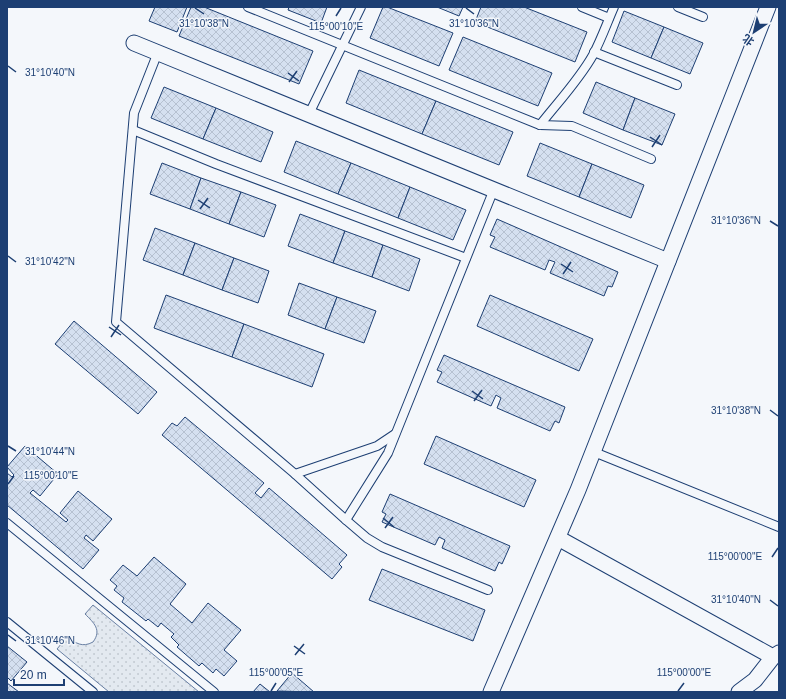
<svg xmlns="http://www.w3.org/2000/svg" width="786" height="699" font-family="Helvetica,'Noto Sans SC',sans-serif">
<style>
.grass{fill:url(#grass-dots);stroke:#687fa3}
.building{fill:url(#building-cross-hatch);stroke:#1d3f73}
.lines{fill:none;stroke-linecap:round;stroke-linejoin:round}
.lane-casing{stroke:#1d3f73;stroke-width:10}
.street-casing{stroke:#1d3f73;stroke-width:17}
.lane{stroke:#f4f7fb;stroke-width:8}
.street{stroke:#f4f7fb;stroke-width:15}
.ticks{fill:none;stroke:#1d3f73;stroke-width:1.5}
.ticks-label{font-size:10px;text-anchor:middle;fill:#1d3f73;stroke:#f4f7fb;stroke-width:3;stroke-linejoin:round;paint-order:stroke}
</style>
<defs>
<pattern id="grass-dots" width="8" height="8" patternUnits="userSpaceOnUse"><rect width="8" height="8" fill="#e3e9f0"/><path d="M2 2h.1M6 6h.1" fill="none" stroke="#c2c9d1" stroke-width="1.8" stroke-linecap="round"/></pattern>
<pattern id="building-cross-hatch" width="8" height="8" patternUnits="userSpaceOnUse"><rect width="8" height="8" fill="#d5e0f0"/><path d="M0 0l8 8M0 8l8-8" fill="none" stroke="#b6c1d1"/></pattern>
</defs>
<rect width="100%" height="100%" fill="#f4f7fb"/>
<path class="grass" d="M 93,605 L 199,692 L 109,692 L 57,649 L 67,637 C 76,643 82,648 93,642 C 102,630 94,623 85,614 Z"/>
<g class="building">
<polygon points="155,7 187,7 177,32 149,21"/>
<polygon points="191,7 204,7 313,51 299,84 179,36"/>
<polygon points="289,7 327,7 321,23 288,10"/>
<polygon points="383,7 387,7 453,33 439,66 370,38"/>
<polygon points="437,7 463,7 459,16"/>
<polygon points="481,7 524,7 587,32 575,62 475,22"/>
<polygon points="624,11 664,27 651,58 612,42"/>
<polygon points="664,27 703,43 690,74 651,58"/>
<polygon points="463,37 552,73 538,106 449,70"/>
<polygon points="359,70 436,101 422,134 346,103"/>
<polygon points="596,82 635,98 623,130 583,113"/>
<polygon points="164,87 216,108 203,139 151,118"/>
<polygon points="635,98 675,114 662,145 623,130"/>
<polygon points="436,101 513,132 499,165 422,134"/>
<polygon points="216,108 273,132 261,162 203,139"/>
<polygon points="296,141 351,163 338,194 284,172"/>
<polygon points="540,143 592,164 579,197 527,176"/>
<polygon points="162,163 201,178 190,209 150,194"/>
<polygon points="351,163 410,187 398,218 338,194"/>
<polygon points="592,164 644,185 631,218 579,197"/>
<polygon points="201,178 241,192 229,224 190,209"/>
<polygon points="410,187 466,210 453,240 398,218"/>
<polygon points="241,192 276,205 264,237 229,224"/>
<polygon points="300,214 345,231 333,263 288,246"/>
<polygon points="497,219 618,272 612,287 608,286 604,296 550,273 555,262 549,260 545,270 490,247 495,237 490,235"/>
<polygon points="155,228 195,243 183,275 143,260"/>
<polygon points="345,231 383,245 372,277 333,263"/>
<polygon points="195,243 234,258 222,290 183,275"/>
<polygon points="383,245 420,259 409,291 372,277"/>
<polygon points="234,258 269,271 258,303 222,290"/>
<polygon points="299,283 337,297 325,329 288,315"/>
<polygon points="166,295 244,324 232,357 154,328"/>
<polygon points="490,295 593,339 579,371 477,326"/>
<polygon points="337,297 376,311 364,343 325,329"/>
<polygon points="74,321 157,392 138,414 55,344"/>
<polygon points="244,324 324,354 312,387 232,357"/>
<polygon points="444,355 565,407 559,423 555,421 550,431 497,408 501,398 496,395 491,406 437,382 442,372 437,370"/>
<polygon points="185,417 264,483 255,493 261,498 269,488 347,555 339,564 342,567 332,579 162,435 172,423 177,426"/>
<polygon points="436,436 536,480 524,507 424,464"/>
<polygon points="25,446 58,474 40,496 33,490 30,493 66,522 68,520 60,513 78,491 112,519 93,541 86,535 84,538 99,550 83,569 7,505 7,473 12,477 14,475 7,467"/>
<polygon points="390,494 510,546 502,564 499,562 495,571 442,548 445,540 439,537 435,545 382,522 386,514 382,512"/>
<polygon points="154,557 186,584 170,604 192,623 208,603 241,630 224,650 237,661 224,676 216,669 213,673 202,663 199,666 177,647 179,645 171,637 174,634 161,623 158,627 148,619 146,621 122,602 124,598 114,590 117,586 110,580 123,565 137,576"/>
<polygon points="382,569 485,610 473,641 369,600"/>
<polygon points="7,646 27,662 11,681 7,677"/>
<polygon points="292,673 314,692 277,691"/>
<polygon points="7,683 19,692 7,692"/>
<polygon points="260,684 270,692 253,692"/>
</g>
<g class="lines">
<defs>
<g id="lane">
<polyline points="248,7 540,125 572,126 651,159"/>
<polyline points="582,7 609,18"/>
<polyline points="678,7 703,17"/>
<polyline points="158,52 134,113 116,322 295,474 346,520 367,538 382,547 488,590"/>
<polyline points="594,52 677,85"/>
<polyline points="309,114 361,7"/>
<path d="M 540,125 C 558,102 579,80 593,55 C 601,40 607,23 614,7"/>
<polyline points="133,130 216,164 466,258"/>
<polyline points="594,452 779,527"/>
<polyline points="295,474 377,446 395,434"/>
<polyline points="346,520 388,453 494,189"/>
<polyline points="7,523 214,692"/>
<polyline points="7,622 93,692"/>
</g>
<g id="street">
<polyline points="134,43 668,261"/>
<polyline points="558,538 773,657 779,653"/>
<polyline points="491,692 578,490 768,7"/>
<polyline points="739,692 755,680 773,657"/>
</g>
</defs>
<use href="#lane" class="lane-casing"/>
<use href="#street" class="street-casing"/>
<use href="#lane" class="lane"/>
<use href="#street" class="street"/>
</g>
<path class="ticks" d="M 195,8 L 204,14M 466,8 L 474,14M 336,16 L 341,8M 8,66 L 16,72M 288,73 L 299,81M 289,82 L 297,71M 650,137 L 662,145M 652,147 L 660,135M 198,200 L 210,208M 200,209 L 208,198M 770,221 L 778,226M 8,256 L 16,262M 561,264 L 573,272M 563,274 L 571,262M 109,327 L 121,335M 111,337 L 119,325M 472,391 L 483,399M 474,401 L 482,390M 770,410 L 778,416M 8,446 L 16,451M 8,484 L 14,476M 383,518 L 394,527M 385,528 L 393,517M 772,557 L 778,548M 770,600 L 778,606M 8,635 L 16,641M 294,646 L 305,654M 295,655 L 304,644M 271,691 L 276,683M 678,691 L 684,683"/>
<g class="ticks-label">
<text x="204" y="27">31°10'38"N</text>
<text x="474" y="27">31°10'36"N</text>
<text x="336" y="30">115°00'10"E</text>
<text x="50" y="76">31°10'40"N</text>
<text x="736" y="224">31°10'36"N</text>
<text x="50" y="265">31°10'42"N</text>
<text x="736" y="414">31°10'38"N</text>
<text x="50" y="455">31°10'44"N</text>
<text x="51" y="479">115°00'10"E</text>
<text x="735" y="560">115°00'00"E</text>
<text x="736" y="603">31°10'40"N</text>
<text x="50" y="644">31°10'46"N</text>
<text x="276" y="676">115°00'05"E</text>
<text x="684" y="676">115°00'00"E</text>
</g>
<rect width="786" height="699" fill="none" stroke="#1d3f73" stroke-width="16"/>
<g transform="translate(754 32) rotate(215)" stroke="#f4f7fb" stroke-width="3" paint-order="stroke">
<path d="M0-3L7 15L0 10L-7 15Z" fill="#1d3f73"/>
<text y="-6" font-size="11" font-weight="bold" text-anchor="middle" fill="#1d3f73">北</text>
</g>
<path d="M14 679v6h50v-6" fill="none" stroke="#1d3f73" stroke-width="2"/>
<text x="20" y="679" font-size="12" fill="#1d3f73" stroke="#f4f7fb" stroke-width="3" paint-order="stroke">20 m</text>
</svg>
